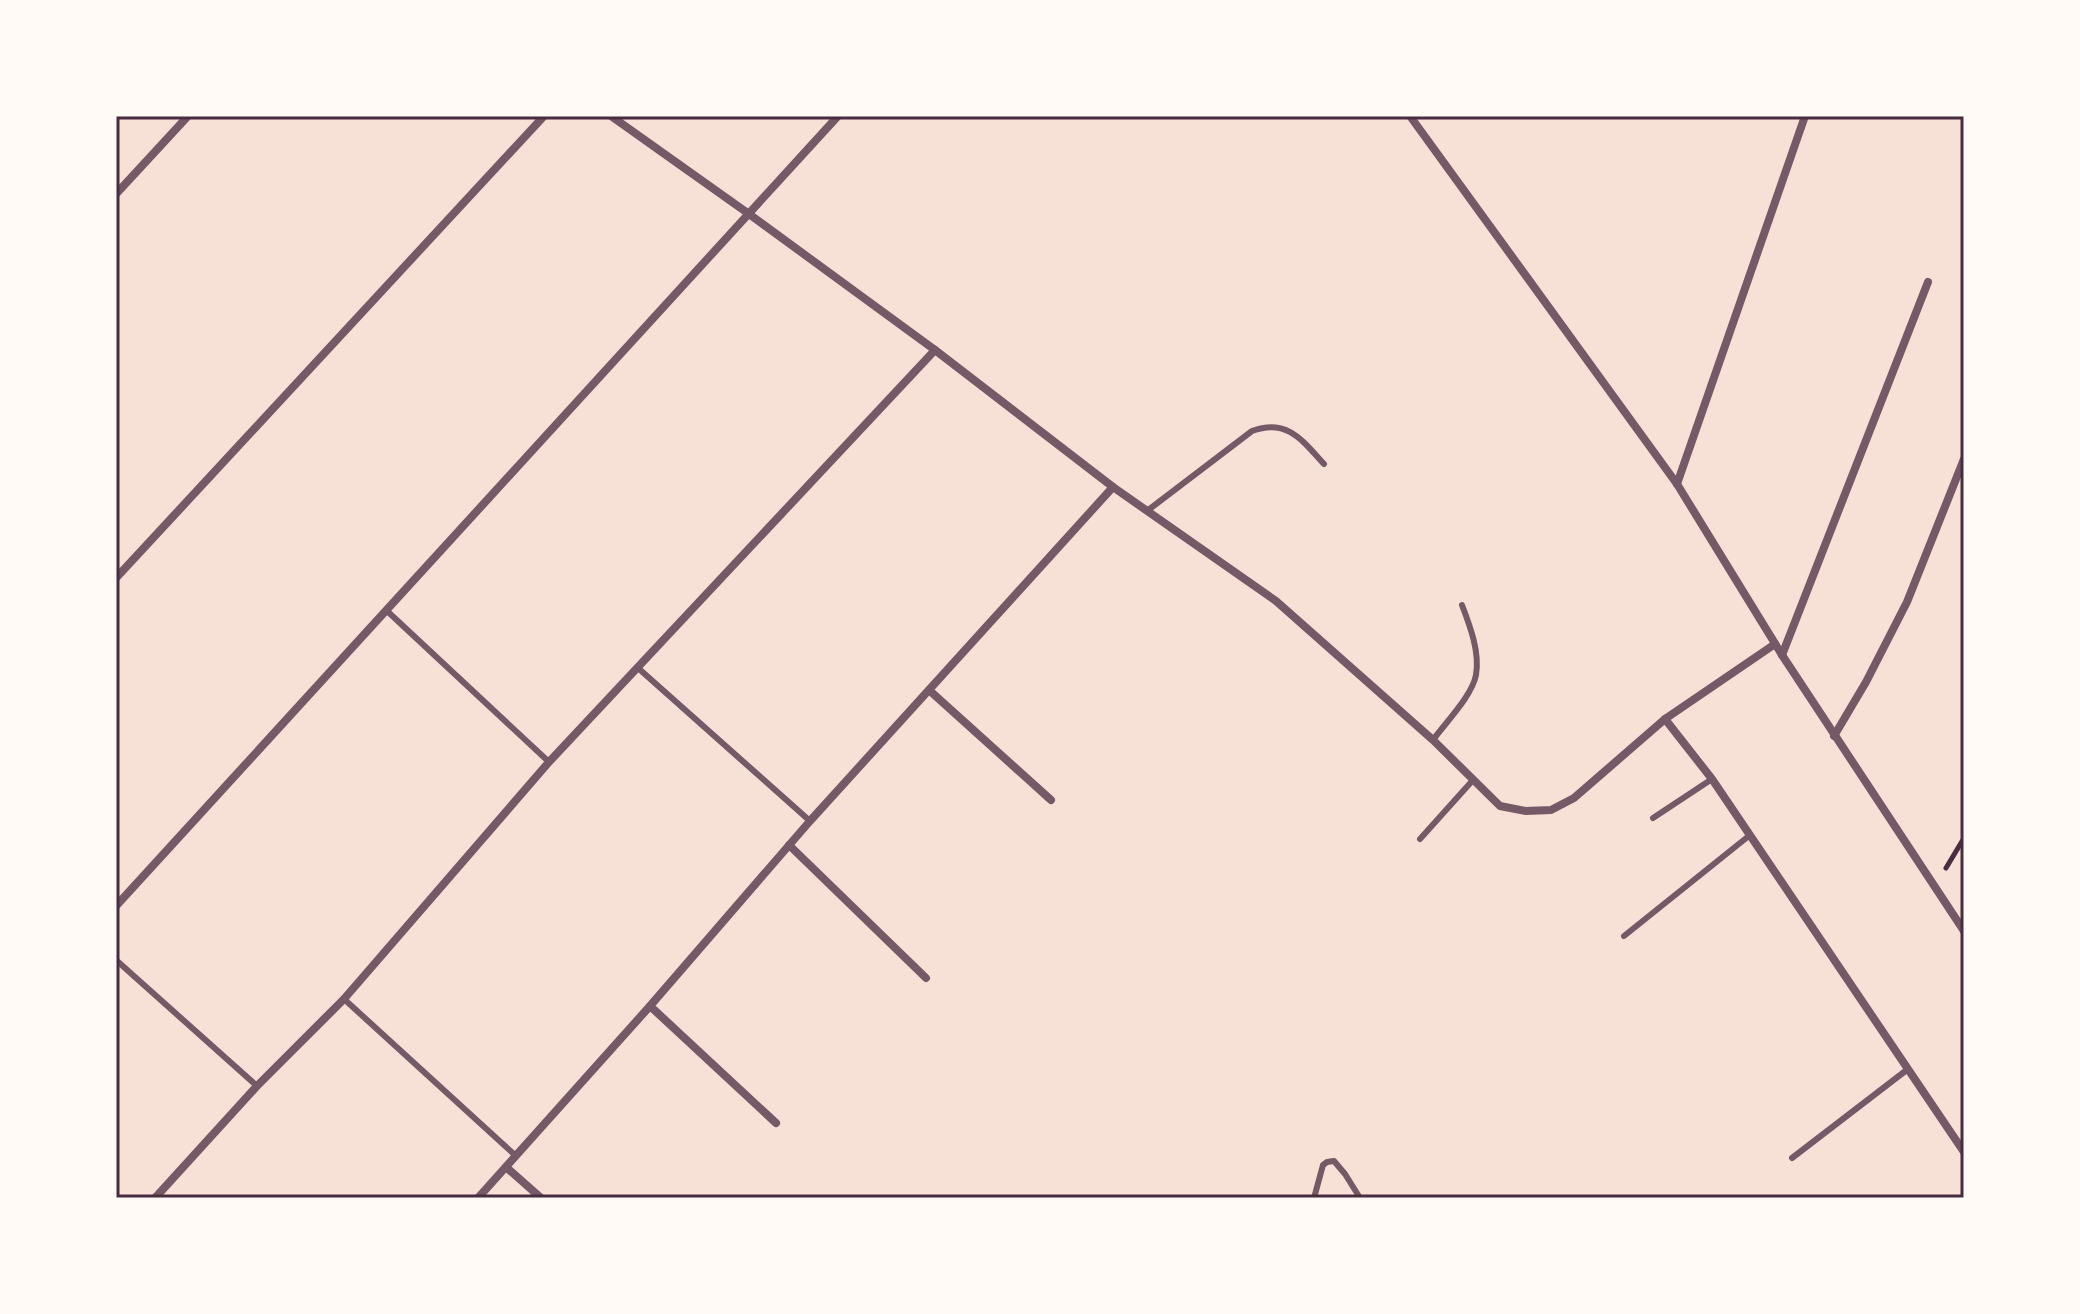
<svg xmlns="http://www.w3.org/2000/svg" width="2080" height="1314" font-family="Signika,sans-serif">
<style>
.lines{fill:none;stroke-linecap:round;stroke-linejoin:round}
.path{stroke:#4a2c40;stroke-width:5}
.service{stroke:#755966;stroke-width:6}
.minor{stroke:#755966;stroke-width:8}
.neatline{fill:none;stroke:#4a2c40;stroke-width:3}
</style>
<rect width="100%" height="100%" fill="#f7e1d7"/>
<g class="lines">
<polyline class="path" points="1946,868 1964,838"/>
<g class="service">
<path d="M 1147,511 L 1252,431 C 1287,418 1302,440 1324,464"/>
<polyline points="386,610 549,762"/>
<polyline points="638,668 810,821"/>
<path d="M 1433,740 C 1446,722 1472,696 1476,675 C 1480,652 1470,626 1462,605"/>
<polyline points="1653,818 1712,779"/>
<polyline points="1420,839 1473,780"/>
<polyline points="1624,936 1750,835"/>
<polyline points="116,960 257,1086"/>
<polyline points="344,999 516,1156"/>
<polyline points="1792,1158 1908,1069"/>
<polyline points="1314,1198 1323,1165 1327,1162 1334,1161 1345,1174 1360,1198"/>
</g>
<g class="minor">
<polyline points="611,116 749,214 935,350 1113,487 1276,601 1433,740 1500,806 1526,811 1551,810 1574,798 1665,719 1775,644"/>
<polyline points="1410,116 1677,484 1782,655 1964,931"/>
<polyline points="116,194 188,116"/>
<polyline points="1677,484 1805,116"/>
<polyline points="116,578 544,116"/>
<polyline points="1782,655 1928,282"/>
<polyline points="929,690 1051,800"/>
<polyline points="1665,719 1712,779 1964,1152"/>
<polyline points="1834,736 1866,682 1907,602 1964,459"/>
<polyline points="789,845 926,978"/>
<polyline points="116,906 838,116"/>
<polyline points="650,1006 776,1123"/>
<polyline points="506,1167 541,1198"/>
<polyline points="155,1198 257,1086 344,999 549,762 935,350"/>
<polyline points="478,1198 650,1006 810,821 1113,487"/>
</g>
</g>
<rect width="2080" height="1314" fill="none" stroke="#fffaf5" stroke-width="236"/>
<rect x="118" y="118" width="1844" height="1078" class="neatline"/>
</svg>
